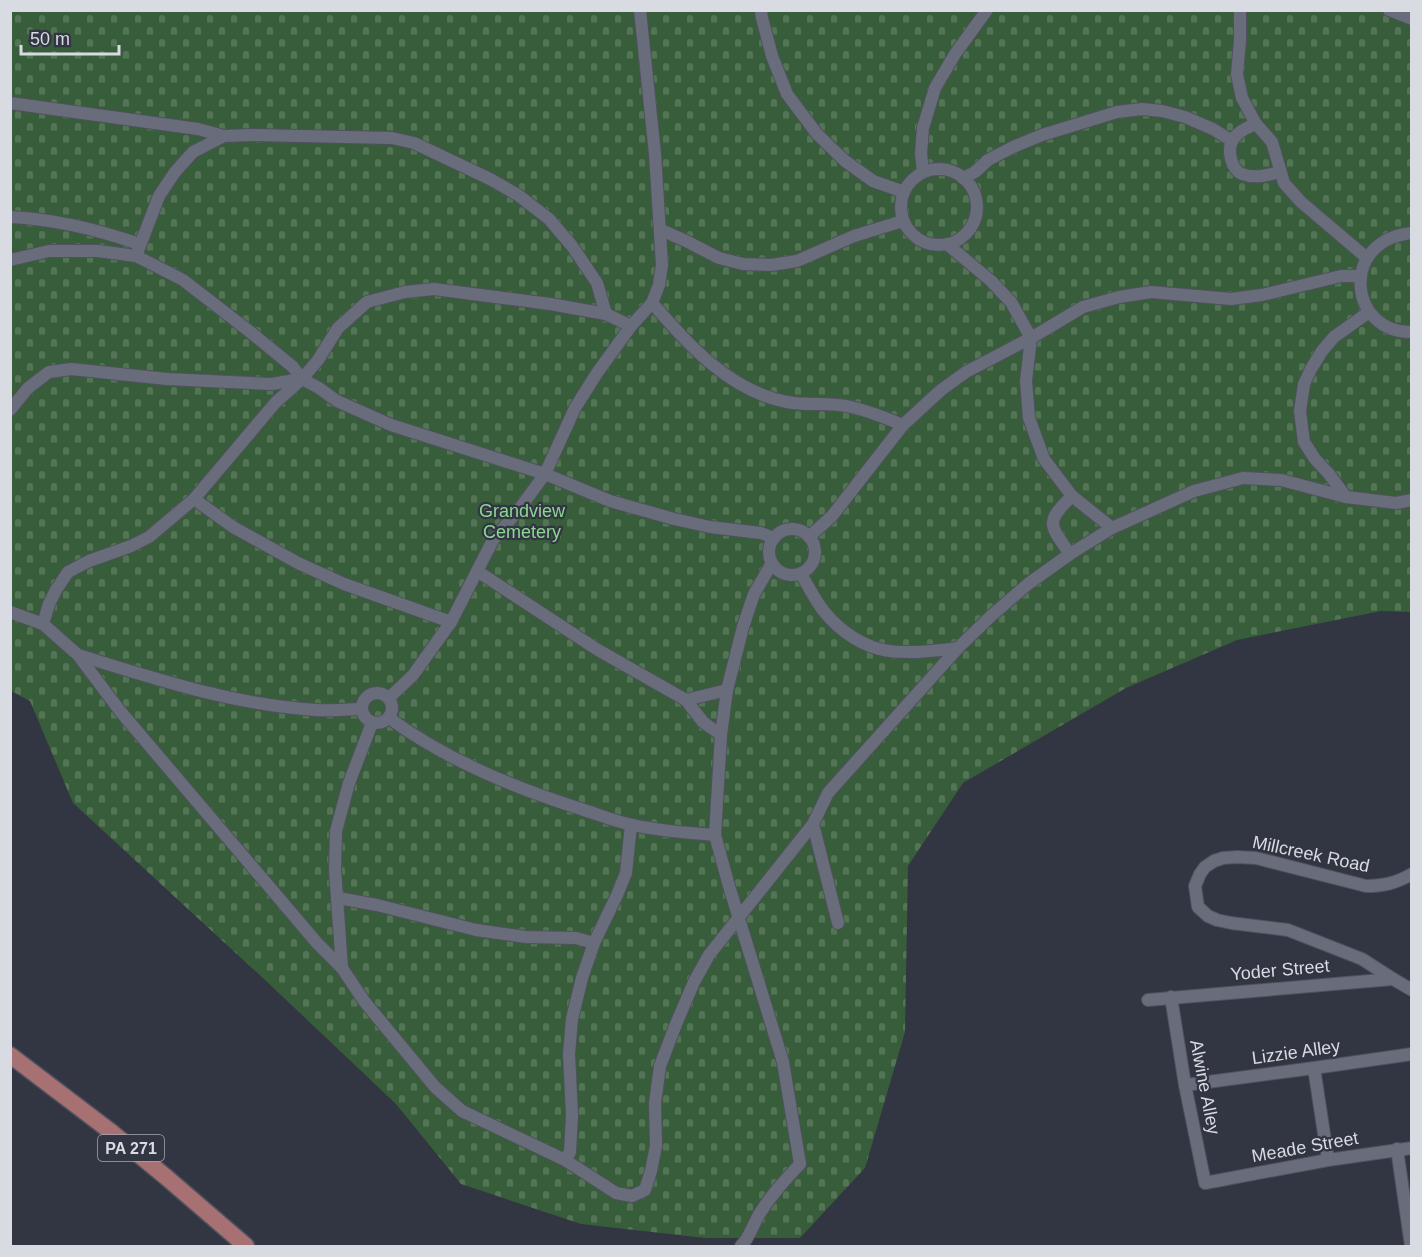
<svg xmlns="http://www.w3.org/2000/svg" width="1422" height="1257" font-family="Helvetica,sans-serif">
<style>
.cemetery{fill:url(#cemetery-stones)}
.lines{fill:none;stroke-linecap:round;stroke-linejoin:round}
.minor-casing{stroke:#4f525c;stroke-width:14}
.major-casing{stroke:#4f525c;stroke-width:19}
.minor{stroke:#696c7a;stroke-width:12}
.major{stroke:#a77072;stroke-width:16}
.labels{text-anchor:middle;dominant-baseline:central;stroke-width:4.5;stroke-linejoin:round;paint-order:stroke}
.shield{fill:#323542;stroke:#a7a9b3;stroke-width:1.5}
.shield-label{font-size:16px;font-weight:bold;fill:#d9dbe3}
.park-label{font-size:18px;fill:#8cd791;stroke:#323542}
.street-label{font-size:18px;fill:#d9dbe3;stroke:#323542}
</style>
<defs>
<pattern id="cemetery-stones" width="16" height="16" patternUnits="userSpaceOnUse" patternTransform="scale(1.5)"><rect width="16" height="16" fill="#385d3a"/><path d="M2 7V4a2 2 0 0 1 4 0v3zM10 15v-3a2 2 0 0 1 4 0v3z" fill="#547456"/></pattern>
</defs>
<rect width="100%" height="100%" fill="#323542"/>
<polygon class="cemetery" points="10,11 1411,11 1411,612 1381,611 1237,640 1126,688 963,783 908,866 905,1032 865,1168 800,1238 705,1238 581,1224 461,1184 396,1104 264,979 73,803 30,701 11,691"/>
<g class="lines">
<defs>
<g id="minor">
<polyline points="761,10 762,18 772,56 787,94 817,134 845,161 873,181 904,192"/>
<polyline points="1240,10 1240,41 1237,74 1242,98 1256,124 1272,142 1284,183 1301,202 1367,258"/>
<polyline points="1389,10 1412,19"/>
<polyline points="10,103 198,129 224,136"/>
<path d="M 1256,124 C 1239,130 1226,140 1231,159 C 1233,166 1236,172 1242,174 C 1255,179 1268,175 1280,172"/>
<circle cx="939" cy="207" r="38"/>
<polyline points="923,172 921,153 923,128 935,88 955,54 987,10"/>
<polyline points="963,178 975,172 988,160 1013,147 1042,135 1117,112 1142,109 1162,111 1185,117 1213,129 1232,141"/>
<path d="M 10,217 C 53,219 99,230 139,244"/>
<polyline points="661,230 686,241 719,258 743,264 771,265 797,261 854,236 903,221"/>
<path d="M 1412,233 C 1338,240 1349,334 1412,332"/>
<polyline points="947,244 991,281 1011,302 1031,338 1026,381 1029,418 1044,459 1072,496 1112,528"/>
<polyline points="136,256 159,196 175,172 193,152 224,136 253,135 392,138 414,143 490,179 518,195 549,219 572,246 597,283 606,314"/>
<polyline points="10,260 49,251 98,251 136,256 183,280 249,331 293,367 302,379 319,388 337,401 391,425 545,474 610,501 674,519 710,527 761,533 774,538"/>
<path d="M 652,303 C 689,345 729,391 787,402 C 808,406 830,402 851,407 C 869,411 886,418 903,425"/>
<polyline points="10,410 28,388 49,372 71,369 167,379 272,384 300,379"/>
<polyline points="1346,497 1329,474 1315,459 1304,442 1300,411 1304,384 1311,369 1322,351 1334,337 1369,312"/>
<polyline points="194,499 233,527 298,563 344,584 451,622"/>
<circle cx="792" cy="552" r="23"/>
<polyline points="809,537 832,516 903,425 941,390 966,372 1031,338 1083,307 1119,297 1151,292 1231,299 1262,295 1341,276 1361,276"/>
<path d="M 1070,554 C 1050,525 1044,523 1072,496"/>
<polyline points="477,571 598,650 686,700 703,722 721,735"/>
<path d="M 801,574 C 807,584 813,596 820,606 C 833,625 856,643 879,649 C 903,655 934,651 958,648"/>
<polyline points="10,612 43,624 78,655 120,711 317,943 342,968 364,1001 435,1087 462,1111 565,1160 616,1193 632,1196 645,1190 651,1171 656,1146 655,1103 660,1066 676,1024 694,982 709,955 813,824 828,793 958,648 991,616 1028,584 1070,554 1112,528 1194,491 1243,478 1281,480 1346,497 1396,503 1412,500"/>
<polyline points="43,624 49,604 56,590 68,572 89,561 131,546 149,537 194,499 276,402 302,379 318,360 338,328 367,302 405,292 434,289 550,304 606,314 631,326"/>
<path d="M 78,655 C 156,679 234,705 316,710 C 331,711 347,709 362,709"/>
<circle cx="377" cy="708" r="15"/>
<polyline points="389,698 413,675 451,622 493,540 520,508 545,474 575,408 597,373 631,326 652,303 659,285 662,265 655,154 640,10"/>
<polyline points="686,700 727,690"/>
<path d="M 389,718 C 448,761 515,788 584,810 C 600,815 616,822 633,825 C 660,831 687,833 715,835"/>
<polyline points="813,824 838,923"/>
<polyline points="338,898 377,905 476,930 526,937 576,938 594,943"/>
<polyline points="342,968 335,870 336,831 349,783 372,723"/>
<path d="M 1393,979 L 1362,959 L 1288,930 L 1231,923 L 1217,920 L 1208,916 L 1198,907 L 1195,886 L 1200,874 L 1205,867 L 1214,861 L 1223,858 L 1237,857 L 1256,858 L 1366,886 C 1384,886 1396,883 1412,874"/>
<polyline points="1171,997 1185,1085 1205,1183 1328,1160 1412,1148"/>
<polyline points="1148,1000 1393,979 1412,990"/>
<polyline points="1314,1068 1328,1160"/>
<polyline points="1185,1085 1314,1068 1412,1054"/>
<polyline points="1397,1149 1411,1246"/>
<polyline points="565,1160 570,1152 572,1115 569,1054 572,1019 582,978 594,943 617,895 626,873 631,825"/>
<path d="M 741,1246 C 750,1237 753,1224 760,1213 C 772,1194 785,1180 800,1164 L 783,1062 L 729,886 L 715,835 L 721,735 L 727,690 L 743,627 L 754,594 L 772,563"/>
</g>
<polyline id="major" points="10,1055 110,1131 166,1177 246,1246"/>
</defs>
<use href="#minor" class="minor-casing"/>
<use href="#major" class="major-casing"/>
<use href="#minor" class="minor"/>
<use href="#major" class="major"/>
</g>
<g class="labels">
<rect class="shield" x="98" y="1135" width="66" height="26" rx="4.5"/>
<g class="shield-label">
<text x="131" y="1148">PA 271</text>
</g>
<g class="park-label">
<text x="522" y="511">Grandview<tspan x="522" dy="21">Cemetery</tspan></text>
</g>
<g class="street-label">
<text transform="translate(1311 854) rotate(12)">Millcreek Road</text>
<text transform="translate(1280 970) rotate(-5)">Yoder Street</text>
<text transform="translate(1296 1052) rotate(-8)">Lizzie Alley</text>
<text transform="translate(1205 1087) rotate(79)">Alwine Alley</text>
<text transform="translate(1305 1147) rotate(-10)">Meade Street</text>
</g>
</g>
<rect width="1422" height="1257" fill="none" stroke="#d9dbe3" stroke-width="24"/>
<path d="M21 45v9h98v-9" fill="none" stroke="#d9dbe3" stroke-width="3"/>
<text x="30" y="45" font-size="18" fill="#d9dbe3" stroke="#323542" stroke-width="4.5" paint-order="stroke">50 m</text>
</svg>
